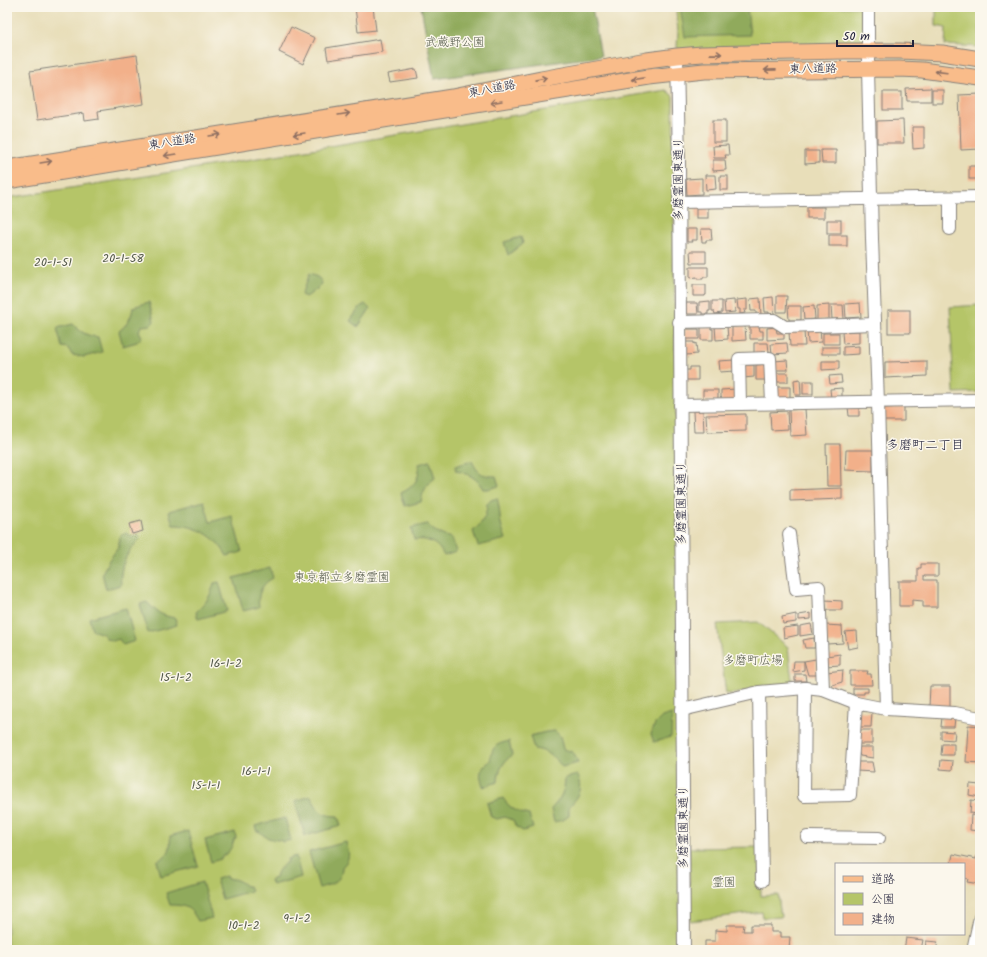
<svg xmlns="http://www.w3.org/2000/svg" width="987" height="957" font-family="Kalam,'Klee One',sans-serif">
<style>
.green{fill:#b5c568;stroke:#6c7452}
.forest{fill:#90aa5c;stroke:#59664c}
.building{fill:#f2b08a}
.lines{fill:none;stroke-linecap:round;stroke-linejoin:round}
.minor-casing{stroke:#85807a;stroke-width:14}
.major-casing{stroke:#85807a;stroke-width:17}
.minor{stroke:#fff;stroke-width:12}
.major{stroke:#f9bc8a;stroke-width:15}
.oneway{stroke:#8e6f62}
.labels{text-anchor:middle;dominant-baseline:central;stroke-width:3;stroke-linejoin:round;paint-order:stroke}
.park-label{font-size:12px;fill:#555b4b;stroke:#fbf7ec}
.street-label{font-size:12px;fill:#22223b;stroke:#fbf7ec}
.neighbourhood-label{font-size:13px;fill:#22223b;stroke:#fbf7ec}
</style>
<rect width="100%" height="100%" fill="#fbf7ec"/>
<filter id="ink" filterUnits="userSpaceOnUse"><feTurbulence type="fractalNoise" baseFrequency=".025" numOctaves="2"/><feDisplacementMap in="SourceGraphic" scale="8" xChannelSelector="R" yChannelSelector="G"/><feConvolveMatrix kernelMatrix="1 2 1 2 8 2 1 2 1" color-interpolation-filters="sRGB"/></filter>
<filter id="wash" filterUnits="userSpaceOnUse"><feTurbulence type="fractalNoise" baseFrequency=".012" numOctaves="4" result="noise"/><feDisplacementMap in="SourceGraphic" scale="16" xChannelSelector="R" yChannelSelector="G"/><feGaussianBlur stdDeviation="0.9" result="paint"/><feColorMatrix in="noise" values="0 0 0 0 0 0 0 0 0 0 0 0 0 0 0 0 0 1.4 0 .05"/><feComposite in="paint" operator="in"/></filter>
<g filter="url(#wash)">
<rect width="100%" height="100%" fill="#e8deb9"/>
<g class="green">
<polygon points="664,7 866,7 864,49 680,53 677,47 678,31 676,11"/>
<polygon points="936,7 980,7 980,47 945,45 946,28 936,26"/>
<polygon points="666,90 673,96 680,950 7,950 7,198 216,165"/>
<polygon points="980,305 980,392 954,393 950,307"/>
<polygon points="758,622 788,647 793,689 726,694 717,624"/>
<polygon points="760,847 761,896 778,895 781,917 763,918 762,912 690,921 689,848"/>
</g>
<g class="forest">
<polygon points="421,7 592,7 601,56 434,79"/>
<polygon points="680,7 747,7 750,35 685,37"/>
<polygon points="521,237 523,243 508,255 504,242"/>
<path d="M 309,274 C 315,276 320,277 322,283 C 320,289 317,288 313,292 C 311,294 309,295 306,297 L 301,295 Z"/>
<path d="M 149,302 L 154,321 L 151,325 L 141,326 L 139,331 L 142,337 L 137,342 L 123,346 L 119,331 C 127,325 132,317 133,307 Z"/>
<polygon points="365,304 370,309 358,327 350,321 360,307"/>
<path d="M 73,324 C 80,332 87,336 98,337 L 102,352 L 84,357 L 72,355 L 68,348 L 62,347 L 57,328 Z"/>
<path d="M 430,461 L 435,478 C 427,484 422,492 421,502 L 405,506 L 401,493 C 414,487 420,479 419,464 Z"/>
<path d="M 472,461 C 478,474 483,476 496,476 L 499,486 L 488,489 L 483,489 C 477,478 468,473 456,471 L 455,466 Z"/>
<path d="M 497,498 C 499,504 499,509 500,515 C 500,523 503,531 506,539 L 478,546 L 473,531 C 482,524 487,515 487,504 L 491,500 Z"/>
<path d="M 204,501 L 210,522 L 232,516 L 242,552 L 227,556 C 215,535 196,525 173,525 L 169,511 Z"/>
<path d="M 427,524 C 434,532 442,536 452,538 L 456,552 L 444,556 C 438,543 428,538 414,540 L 411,528 Z"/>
<path d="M 125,533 L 132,536 L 138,535 L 140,539 C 127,551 119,567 121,585 L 106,589 L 102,573 L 109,560 L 118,548 L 120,536 Z"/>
<path d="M 270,568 L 273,578 C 261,584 257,595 259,607 L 243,611 L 234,578 Z"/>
<path d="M 219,582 L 227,611 L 198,619 L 196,612 C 206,603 211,596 214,583 Z"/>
<path d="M 147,602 C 156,612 162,616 175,618 L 177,625 L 148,633 L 140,604 Z"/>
<polygon points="126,608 135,641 123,645 119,639 113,641 107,639 102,633 97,632 92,629 89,618"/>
<polygon points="672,714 671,737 654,742 651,734 655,724 662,717"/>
<path d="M 555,731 L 560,736 L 563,749 C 574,752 574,751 578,763 L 562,767 C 555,757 546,750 534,749 L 530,736 L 546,732 Z"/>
<path d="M 509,741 L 512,755 C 503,762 498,771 498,782 L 483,787 C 479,773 479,770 490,761 C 493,746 494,745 509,741 Z"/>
<path d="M 578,775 C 584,790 579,796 569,807 L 569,816 L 563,820 L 554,822 L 551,809 C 560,800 565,791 565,778 Z"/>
<path d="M 311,796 C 318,811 321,816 338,816 L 341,826 L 305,836 L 295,801 Z"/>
<path d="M 503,798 C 509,808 518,813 529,815 L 533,828 L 523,831 L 516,827 L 513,820 L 505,817 L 497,819 L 491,817 L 487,803 Z"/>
<path d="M 285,818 L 291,840 L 282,842 L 281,840 C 272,840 265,838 259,831 L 257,832 L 255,826 Z"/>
<path d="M 188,831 L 198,866 L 161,876 L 157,861 C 170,854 171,850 170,836 Z"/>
<path d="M 235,832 L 236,838 L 234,839 C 232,848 229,853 221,857 L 221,859 L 211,862 L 205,840 Z"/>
<path d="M 346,842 C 349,854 351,858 342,867 C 342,882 332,884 319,888 L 309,852 Z"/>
<path d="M 296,856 L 301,877 L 272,885 L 270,880 L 275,878 C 278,870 281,866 288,862 L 287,859 Z"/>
<path d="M 226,876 L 227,879 C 235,878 240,881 246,886 L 249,886 L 251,891 L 222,899 L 216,879 Z"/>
<path d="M 202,882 L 212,918 L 198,921 C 190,907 186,905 170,905 L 166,893 Z"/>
</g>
<g id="blocks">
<g class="building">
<polygon points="355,7 373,7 376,30 358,32"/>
<polygon points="291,27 315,38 303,64 279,52"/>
<polygon points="380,39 382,52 328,60 326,48"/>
<polygon points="137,55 144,104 98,111 99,119 85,121 84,113 37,120 30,71"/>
<polygon points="416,69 418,78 390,82 388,74"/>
<polygon points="931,88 931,101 907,101 906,89"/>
<rect x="932" y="90" width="11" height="13"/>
<rect x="883" y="92" width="19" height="18"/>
<polygon points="980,94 980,149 961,150 959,95"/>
<rect x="713" y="120" width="13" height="22"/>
<polygon points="903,120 904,143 877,143 877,121"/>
<polygon points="912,127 924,127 924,148 913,149"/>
<polygon points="728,145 729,155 725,155 726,158 714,158 713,146"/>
<polygon points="821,150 836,150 836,163 822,163"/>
<polygon points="805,151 819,151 819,163 805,164"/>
<polygon points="713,160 725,160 726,170 713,171"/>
<rect x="969" y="166" width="11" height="13"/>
<polygon points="705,175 715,175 716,189 706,190"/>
<rect x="720" y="176" width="8" height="14"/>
<polygon points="702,178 702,194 687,195 686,179"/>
<rect x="696" y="206" width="12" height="12"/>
<rect x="807" y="207" width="17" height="11"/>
<rect x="827" y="220" width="14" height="13"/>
<polygon points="687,229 697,229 697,240 691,240 692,242 687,242"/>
<polygon points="701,229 711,229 712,240 706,240 706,242 702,242"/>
<rect x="829" y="235" width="18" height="11"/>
<polygon points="690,251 706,251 706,263 691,263"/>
<polygon points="690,267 708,267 708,277 703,277 703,279 697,279 697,277 690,278"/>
<polygon points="693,285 706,285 706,295 705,295 705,296 693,296"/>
<polygon points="777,296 787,296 786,312 777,312"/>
<polygon points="773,297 774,314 769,314 769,312 765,312 764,298"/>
<polygon points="760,298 761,316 756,316 756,311 751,311 750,299"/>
<polygon points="747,299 747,310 744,310 745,313 740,314 740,309 738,309 737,300"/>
<polygon points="734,300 735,312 725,313 724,301"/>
<polygon points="710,301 710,311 708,311 708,314 702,314 702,312 699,312 699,302"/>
<polygon points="712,301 722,301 722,313 715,314 714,311 712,311"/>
<polygon points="684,303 697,303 698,314 684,314"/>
<polygon points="860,303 861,317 846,318 845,304"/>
<polygon points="829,305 829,319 817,320 817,306"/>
<polygon points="831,305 843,305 844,319 832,319"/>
<polygon points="788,306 801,306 801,320 789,320"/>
<polygon points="814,306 815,319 804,320 803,307"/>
<rect x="888" y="310" width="22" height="23"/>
<polygon points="715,326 727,326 728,339 716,340"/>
<polygon points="745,326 746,340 732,341 732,327"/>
<polygon points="750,326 759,326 760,331 763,331 763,339 750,339"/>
<polygon points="701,327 711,327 711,329 713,329 713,340 701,340"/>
<polygon points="776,327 777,333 784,333 784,339 767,340 767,328"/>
<polygon points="686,329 699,329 699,339 683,339"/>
<polygon points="820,329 821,342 808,343 807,330"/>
<polygon points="804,331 805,346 790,346 789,332"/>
<polygon points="859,331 859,343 843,344 842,332"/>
<rect x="823" y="333" width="16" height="11"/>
<polygon points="686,342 694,342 694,344 696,343 697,354 686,355"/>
<polygon points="754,343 768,343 769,352 761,352 761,356 754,356"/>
<polygon points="787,343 788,353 772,354 771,344"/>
<polygon points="859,346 859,354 843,355 843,347"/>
<rect x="822" y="347" width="17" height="7"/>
<polygon points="734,360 735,371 720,372 719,361"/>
<polygon points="787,360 788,370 775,370 774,361"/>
<polygon points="822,361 839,361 839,369 822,370"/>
<polygon points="927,361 927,376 885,378 885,362"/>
<polygon points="769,364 769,380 756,380 756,365"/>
<polygon points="745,365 754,365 754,377 743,378"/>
<polygon points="690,367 698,367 698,380 686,380 686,370 690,370"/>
<rect x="774" y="373" width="14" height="9"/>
<polygon points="841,375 842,383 830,384 829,376"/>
<polygon points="800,379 801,395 795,395 794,380"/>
<rect x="803" y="381" width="10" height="13"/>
<polygon points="775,387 790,387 790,398 776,399"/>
<polygon points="842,388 842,397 831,398 830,389"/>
<polygon points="737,389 737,402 721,402 721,390"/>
<rect x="703" y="390" width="15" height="11"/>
<polygon points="848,407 859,407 859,416 849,416"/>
<polygon points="904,407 904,421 884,421 884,408"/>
<polygon points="805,409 807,435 790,436 789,410"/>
<polygon points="693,411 703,411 704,432 694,432"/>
<polygon points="787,411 788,429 771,430 770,412"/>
<polygon points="746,414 746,431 707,432 706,415"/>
<polygon points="826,444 840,444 841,486 827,486"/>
<polygon points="846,450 873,450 873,471 845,470"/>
<polygon points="842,488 842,499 790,501 790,490"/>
<polygon points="141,521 143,531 132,534 129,524"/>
<polygon points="921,564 938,564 938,576 924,576 924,580 937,580 937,607 923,607 923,601 912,600 912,606 899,606 899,581 918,581 918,568 921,568"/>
<polygon points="825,600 842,601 842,610 827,610"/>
<polygon points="811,613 811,619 799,620 799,615"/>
<polygon points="796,614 796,622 783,624 782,617"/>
<polygon points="811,624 813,634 800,636 800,626"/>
<polygon points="826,625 842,626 843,643 827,644"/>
<polygon points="798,626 798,635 784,638 783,628"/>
<polygon points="857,631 858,647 848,649 845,632"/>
<polygon points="814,638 815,648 805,648 803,640"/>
<polygon points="840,654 840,665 826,666 827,656"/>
<polygon points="816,659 817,675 808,675 804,661"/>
<polygon points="794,661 804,661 804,670 793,672"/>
<polygon points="843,670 842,682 829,686 827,672"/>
<polygon points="850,671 868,671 867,674 871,674 872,685 850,685"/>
<polygon points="795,674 805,674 806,681 795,681"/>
<polygon points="930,686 950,686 950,707 929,707"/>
<polygon points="853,688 868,688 868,692 864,692 864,694 853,694"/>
<polygon points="858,711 872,712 871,727 857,727"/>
<polygon points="942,717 955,718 954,727 941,727"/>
<polygon points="968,725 980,726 980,763 966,762"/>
<rect x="857" y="730" width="15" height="14"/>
<polygon points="941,731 955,732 954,740 941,739"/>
<polygon points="942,744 954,744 954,755 941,755"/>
<polygon points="857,747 873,747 873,758 860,756"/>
<polygon points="941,760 953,761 952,770 940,769"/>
<polygon points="857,762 872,762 874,772 857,771"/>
<polygon points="970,784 980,785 980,797 969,795"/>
<polygon points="971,800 980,801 979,814 970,813"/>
<polygon points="971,815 979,816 978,831 970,830"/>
<polygon points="953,854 976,859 977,854 980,855 980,884 967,882 968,879 964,878 964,864 951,864"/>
<polygon points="727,925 744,925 743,931 751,931 751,925 771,925 771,932 780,932 780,937 790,937 789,950 705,950 705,941 715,941 715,930 727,931"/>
<polygon points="906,938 923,940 921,950 904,950"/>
<polygon points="926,941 938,942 936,950 925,950"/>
</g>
</g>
</g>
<g filter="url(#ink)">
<use href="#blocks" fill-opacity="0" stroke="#85807a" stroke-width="1"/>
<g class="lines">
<defs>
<g id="minor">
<polyline points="868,7 868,69 872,239 878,402 886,709"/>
<polyline points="677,56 679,164 684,950"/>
<polyline points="679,202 980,197"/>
<polyline points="950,229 950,198"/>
<polyline points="679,322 774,320 785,327 875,324"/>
<polyline points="740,404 739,359 770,358 772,403"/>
<path d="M 680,405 C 780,403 880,402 980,400"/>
<polyline points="789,534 796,589 819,587 823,690"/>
<polyline points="805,688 804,796 850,795 856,703"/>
<polyline points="759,692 762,881"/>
<polyline points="682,710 759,692 805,688 823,690 856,703 886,709 955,713 980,718"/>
<polyline points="807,837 879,838"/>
<polyline points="973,950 980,917"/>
</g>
<g id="major">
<polyline points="7,168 453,97 541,79 647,60 677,56 702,54 845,51 900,51 942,53 980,59"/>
<polyline points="7,181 649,77 704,71 899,69 922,70 980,78"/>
</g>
</defs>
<use href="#minor" class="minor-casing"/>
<use href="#major" class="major-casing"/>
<use href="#minor" class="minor"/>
<use href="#major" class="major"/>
</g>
<defs><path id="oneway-shaft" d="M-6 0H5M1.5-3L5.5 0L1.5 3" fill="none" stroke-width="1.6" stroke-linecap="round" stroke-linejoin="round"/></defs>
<g class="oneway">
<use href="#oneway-shaft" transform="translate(716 54) rotate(-1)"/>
<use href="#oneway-shaft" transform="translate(770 70) rotate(179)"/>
<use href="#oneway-shaft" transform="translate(941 72) rotate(-173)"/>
<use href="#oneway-shaft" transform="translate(541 79) rotate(-11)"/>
<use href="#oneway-shaft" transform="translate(638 79) rotate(171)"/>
<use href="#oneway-shaft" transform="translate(496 102) rotate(171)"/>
<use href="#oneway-shaft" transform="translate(344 114) rotate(-9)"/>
<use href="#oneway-shaft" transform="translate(299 134) rotate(171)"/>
<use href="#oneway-shaft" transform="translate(215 135) rotate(-9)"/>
<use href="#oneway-shaft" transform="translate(170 155) rotate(171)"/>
<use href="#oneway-shaft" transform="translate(46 162) rotate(-9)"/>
</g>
</g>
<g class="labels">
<g class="park-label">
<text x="455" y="42">武蔵野公園</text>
<text x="123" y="258">20-1-58</text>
<text x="53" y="262">20-1-51</text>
<text x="342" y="577">東京都立多磨霊園</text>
<text x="753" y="660">多磨町広場</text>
<text x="226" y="663">16-1-2</text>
<text x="176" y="677">15-1-2</text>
<text x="256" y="771">16-1-1</text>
<text x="206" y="785">15-1-1</text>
<text x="724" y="882">霊園</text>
<text x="297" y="918">9-1-2</text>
<text x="244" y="925">10-1-2</text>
</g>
<g class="street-label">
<text transform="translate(813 69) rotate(-1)">東八道路</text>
<text transform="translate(492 89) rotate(-11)">東八道路</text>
<text transform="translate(172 142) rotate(-9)">東八道路</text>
<text transform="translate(678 179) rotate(-90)">多磨霊園東通り</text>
<text transform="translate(681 503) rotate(-90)">多磨霊園東通り</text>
<text transform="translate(683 827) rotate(-90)">多磨霊園東通り</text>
</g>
<g class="neighbourhood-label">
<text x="925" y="445">多磨町二丁目</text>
</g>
</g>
<rect width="987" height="957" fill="none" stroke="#fbf7ec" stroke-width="24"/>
<rect x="835" y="863" width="130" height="72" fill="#fbf7ec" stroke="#a4a2a5"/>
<rect x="843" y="876" width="20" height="6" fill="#f9bc8a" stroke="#a4a2a5"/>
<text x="871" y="883" font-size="12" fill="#22223b">道路</text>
<rect x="843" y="893" width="20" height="12" fill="#b5c568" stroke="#a4a2a5"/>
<text x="871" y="903" font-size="12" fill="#22223b">公園</text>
<rect x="843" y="913" width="20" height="12" fill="#f2b08a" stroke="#a4a2a5"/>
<text x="871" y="923" font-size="12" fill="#22223b">建物</text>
<path d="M837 40v6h76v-6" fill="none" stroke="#22223b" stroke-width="2"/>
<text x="843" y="40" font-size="12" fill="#22223b" stroke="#fbf7ec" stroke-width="3" paint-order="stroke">50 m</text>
</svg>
